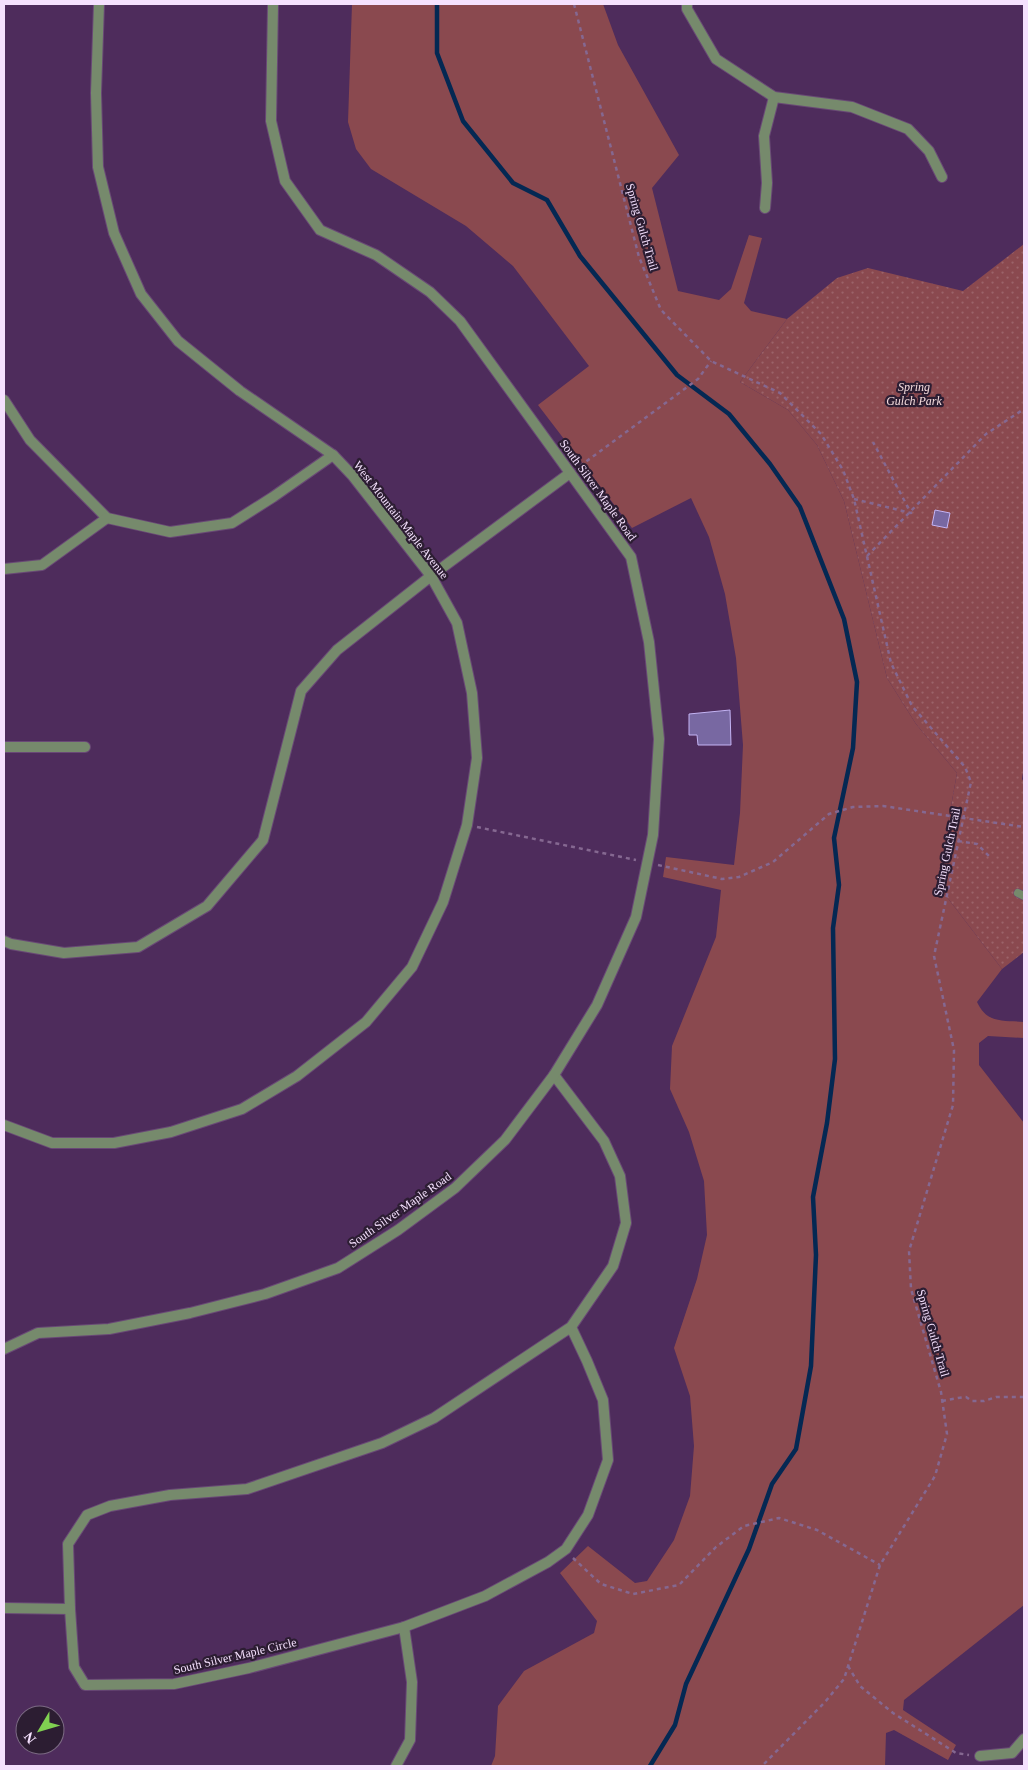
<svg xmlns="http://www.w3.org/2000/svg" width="1028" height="1770" font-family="Georgia,serif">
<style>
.grass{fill:#8a494f}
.park{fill:url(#park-dots)}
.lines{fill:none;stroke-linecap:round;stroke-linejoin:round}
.stream{stroke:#042853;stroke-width:4.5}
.building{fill:#7868a2;stroke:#c4b4f4}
.service-casing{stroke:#694976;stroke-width:9}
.minor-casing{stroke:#694976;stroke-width:12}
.path{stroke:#856891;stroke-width:2.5;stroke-dasharray:4 4;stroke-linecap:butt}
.service{stroke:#768a6c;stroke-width:8}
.minor{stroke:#768a6c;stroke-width:10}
.labels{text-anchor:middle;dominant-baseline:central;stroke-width:4.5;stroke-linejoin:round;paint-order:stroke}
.street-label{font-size:12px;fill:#f5e1fe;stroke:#2c1d32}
.park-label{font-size:12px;font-style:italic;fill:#f6ddde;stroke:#2c1d32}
</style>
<defs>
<pattern id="park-dots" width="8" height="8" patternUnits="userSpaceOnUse" patternTransform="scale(1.25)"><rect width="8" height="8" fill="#8a494f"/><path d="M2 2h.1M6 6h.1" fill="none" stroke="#9b6369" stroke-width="1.8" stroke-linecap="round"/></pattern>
</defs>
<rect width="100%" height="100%" fill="#4e2c5c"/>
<path class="grass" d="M 352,4 L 603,4 L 618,45 L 679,155 L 652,188 L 678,291 L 719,300 L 731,289 L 749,235 L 762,238 L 744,303 L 751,311 L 787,319 L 740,382 L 788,410 L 817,445 L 844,501 L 887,678 L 916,724 L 957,773 L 937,884 L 1002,969 L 977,1002 C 987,1024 1003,1020 1024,1022 L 1024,1038 L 988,1036 L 979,1043 L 979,1065 L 1024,1123 L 1024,1605 L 904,1700 L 903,1710 L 956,1745 L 948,1760 L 894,1730 L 886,1733 L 885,1766 L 491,1766 L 495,1756 L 498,1706 L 524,1671 L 594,1633 L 597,1621 L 560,1573 L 588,1546 L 635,1583 L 647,1581 L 674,1540 L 690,1496 L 694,1446 L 690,1396 L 674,1348 L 697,1279 L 707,1235 L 704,1181 L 689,1132 L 670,1089 L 672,1046 L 716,937 L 721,890 L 663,877 L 666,857 L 734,865 L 740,813 L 743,745 L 736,658 L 725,594 L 709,537 L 691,498 L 632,528 L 538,405 L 589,366 L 513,266 L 466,226 L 371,169 L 356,149 L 348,122 Z"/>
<polygon class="park" points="1024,244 1024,766 1022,779 1024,782 1024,952 1002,969 937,884 957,773 916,724 887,678 844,501 817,445 788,410 740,382 787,319 837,278 868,268 963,291"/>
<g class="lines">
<polyline class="stream" points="437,4 437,53 463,121 513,183 547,200 580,256 677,375 729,414 770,464 800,507 844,619 857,682 853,748 834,838 839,885 833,928 835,1059 827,1123 813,1197 816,1255 811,1366 796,1449 772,1484 749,1549 686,1684 675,1725 650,1766"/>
</g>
<g class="building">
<polygon points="935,510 950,513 947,528 932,525"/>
<polygon points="730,710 731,745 698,745 697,735 689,735 689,714"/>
</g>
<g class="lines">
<defs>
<polyline id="service" points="1018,893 1024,896"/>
<g id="minor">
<polyline points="687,4 687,9 716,59 774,97 852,107 908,129 929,151 942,177"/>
<polyline points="765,208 767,183 764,136 774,97"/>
<polyline points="4,400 30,440 107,518 170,532 232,523 273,497 333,455"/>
<polyline points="4,569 42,565 107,518"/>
<polyline points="4,747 85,747"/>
<polyline points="4,941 11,944 64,953 138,947 207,906 263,840 301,691 337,650 431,576 570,473"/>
<polyline points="554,1075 604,1141 620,1176 626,1223 613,1266 571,1327 587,1361 603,1400 608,1460 588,1515 566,1549 548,1562 485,1596 404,1627 249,1668 174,1684 85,1685 74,1667 70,1609 68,1544 87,1515 110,1506 170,1495 247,1489 382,1443 434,1418 571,1327"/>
<polyline points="4,1125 52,1143 114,1143 171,1132 242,1109 297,1076 366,1022 412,967 443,902 467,825 477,758 472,693 457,623 431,576 352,475 333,455 240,391 178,341 141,294 114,233 98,167 96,93 99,4"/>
<polyline points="4,1349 38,1333 109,1329 190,1313 265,1294 338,1268 398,1230 455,1188 505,1140 554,1075 597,1005 636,917 653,835 659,739 649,642 631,557 460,321 430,292 376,255 320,230 285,181 271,121 273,4"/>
<polyline points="4,1608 70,1609"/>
<polyline points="980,1756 1012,1753 1024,1739"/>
<polyline points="396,1766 410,1740 412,1682 404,1627"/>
</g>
</defs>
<use href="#service" class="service-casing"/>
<use href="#minor" class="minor-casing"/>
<g class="path">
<polyline points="574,4 639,257 661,310 711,361 780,393 821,434 843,470 854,499 891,663 912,706 965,767 971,782 934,956 954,1050 953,1105 909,1251 911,1289 941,1392 947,1434 935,1476 880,1565 844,1679 825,1702 762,1766"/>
<polyline points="580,466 698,379 711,361"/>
<polyline points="854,499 911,513 873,442"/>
<polyline points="867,556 986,434 1024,409"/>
<polyline points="477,827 636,860"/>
<polyline points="958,841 977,844 990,857"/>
<polyline points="658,865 722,879 739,877 773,862 829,814 853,807 883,806 1024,827"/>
<polyline points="942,1401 958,1398 966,1397 972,1401 984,1401 996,1397 1024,1397"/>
<polyline points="573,1558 601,1584 633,1594 679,1585 716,1547 744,1526 779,1518 817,1530 880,1565"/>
<polyline points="848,1666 860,1686 893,1713 956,1753 969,1755"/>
</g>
<use href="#service" class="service"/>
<use href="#minor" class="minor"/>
</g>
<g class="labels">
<g class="street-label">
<text transform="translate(642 227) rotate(74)">Spring Gulch Trail</text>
<text transform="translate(598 490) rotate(54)">South Silver Maple Road</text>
<text transform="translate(401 520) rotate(52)">West Mountain Maple Avenue</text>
<text transform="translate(947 852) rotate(-78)">Spring Gulch Trail</text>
<text transform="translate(400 1210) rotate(-35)">South Silver Maple Road</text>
<text transform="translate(933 1333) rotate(74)">Spring Gulch Trail</text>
<text transform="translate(235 1656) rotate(-13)">South Silver Maple Circle</text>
</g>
<g class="park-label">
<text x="914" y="387">Spring<tspan x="914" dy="14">Gulch Park</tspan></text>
</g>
</g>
<rect width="1028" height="1770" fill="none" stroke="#f5e1fe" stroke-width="10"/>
<g transform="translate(40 1730) rotate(232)"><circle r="24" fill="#2c1d32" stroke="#7c6b84"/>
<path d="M0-4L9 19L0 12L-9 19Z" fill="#80d051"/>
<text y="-8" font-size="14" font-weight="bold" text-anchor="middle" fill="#f5e1fe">N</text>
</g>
</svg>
